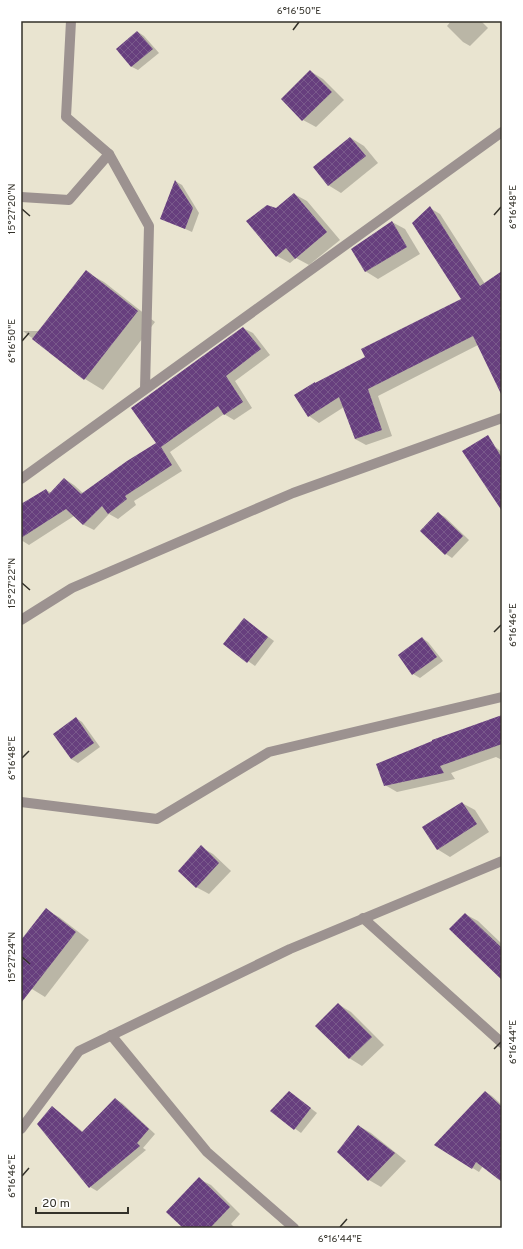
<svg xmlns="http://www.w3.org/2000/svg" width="523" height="1249" font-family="Overpass,sans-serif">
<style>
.shadow{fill:#0003}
.building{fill:url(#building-cross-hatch)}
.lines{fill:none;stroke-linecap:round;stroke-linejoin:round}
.minor{stroke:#9c9290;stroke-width:10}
.ticks{fill:none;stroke:#333129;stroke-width:1.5}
.neatline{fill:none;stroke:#333129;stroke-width:1.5}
.ticks-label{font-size:10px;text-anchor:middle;fill:#333129}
</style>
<defs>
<pattern id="building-cross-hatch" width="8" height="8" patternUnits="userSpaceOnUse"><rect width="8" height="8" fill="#673f7e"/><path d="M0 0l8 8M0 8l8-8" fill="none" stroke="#79598b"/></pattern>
</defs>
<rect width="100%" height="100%" fill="#e9e4d0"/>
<g class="shadow">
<polygon points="451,21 481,21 488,28 470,46 463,42 447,26"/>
<polygon points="138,32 144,36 159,53 138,70 132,67 117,49"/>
<polygon points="310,71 323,79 344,100 316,127 303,120"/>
<polygon points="351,138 364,146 378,163 341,193 328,185"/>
<polygon points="175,181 182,185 199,213 192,232 161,218"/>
<polygon points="294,194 307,201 340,240 309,265 296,258 290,263 277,256 276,209"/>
<polygon points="430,208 440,214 485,284 502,272 502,375 478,345 378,396 392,436 366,445 355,439 344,407 319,423 309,416 316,384 366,357 463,299"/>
<polygon points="392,222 405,229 420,254 378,279 365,271"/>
<polygon points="86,272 104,282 155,322 103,390 85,379 23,331 40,331"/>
<polygon points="243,328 253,333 270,355 235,381 252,408 234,420 224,414 170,452 182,471 134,501 136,505 118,519 109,514 94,530 84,525 74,516 29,545 21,540 21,505 46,490 52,493 65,479 74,485 84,494 157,443"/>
<polygon points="494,446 502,452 502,484"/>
<polygon points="438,513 445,517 469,540 452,558 446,554"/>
<polygon points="244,619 274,641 255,666 224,644"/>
<polygon points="422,638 428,642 443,661 420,678 413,674"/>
<polygon points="502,715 502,760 496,757 451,773 455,779 397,792 385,785"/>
<polygon points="76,718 82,722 100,747 78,763 71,759"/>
<polygon points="462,803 475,810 489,832 450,857 437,849"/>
<polygon points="201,847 213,854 231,871 209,894 196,887"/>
<polygon points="46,910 59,917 89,940 45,997 32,989 21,981 21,942"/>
<polygon points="465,914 478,921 502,944 502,976"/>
<polygon points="338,1004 351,1012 384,1045 362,1066 349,1058"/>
<polygon points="289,1092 317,1113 301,1133 271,1111"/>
<polygon points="486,1092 492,1096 502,1105 502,1176 483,1166 479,1172 436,1145"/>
<polygon points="115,1099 122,1103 155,1134 143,1148 146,1150 97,1191 90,1187 52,1107 58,1111 83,1132"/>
<polygon points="359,1126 371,1133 406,1161 381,1187 369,1180"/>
<polygon points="199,1179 211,1185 240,1214 231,1224 235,1228 185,1228"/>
</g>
<g class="building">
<polygon points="137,31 153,49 131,67 116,49"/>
<polygon points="310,70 332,92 302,121 281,99"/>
<polygon points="350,137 366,156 328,186 313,167"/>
<polygon points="175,180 193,208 185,229 160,219"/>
<polygon points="294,193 327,232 295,259 286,248 276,257 246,221 267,205 276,208"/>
<polygon points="430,206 480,286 502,271 502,396 473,336 368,389 382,430 355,439 339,397 308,417 294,395 315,382 315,383 365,357 361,349 461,299 412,223"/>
<polygon points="392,221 407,247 365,272 351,249"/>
<polygon points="86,270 138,311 84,380 32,339"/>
<polygon points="243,327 261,349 226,376 243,402 224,415 218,406 161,447 172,465 125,496 127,499 108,514 102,506 83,525 66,509 21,538 21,504 46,489 49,494 64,478 81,494 127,461 156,443 131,408"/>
<polygon points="488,435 502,458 502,511 462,451"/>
<polygon points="438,512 463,536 445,555 420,531"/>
<polygon points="244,618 268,637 247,663 223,644"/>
<polygon points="422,637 437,657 412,675 398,655"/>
<polygon points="502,715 502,744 440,766 444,773 384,786 376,764 432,741 432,740"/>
<polygon points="76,717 94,743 71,759 53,734"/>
<polygon points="462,802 477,824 437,850 422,827"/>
<polygon points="201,845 219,863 196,888 178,871"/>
<polygon points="46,908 76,932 21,1003 21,940"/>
<polygon points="465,913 502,948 502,980 449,929"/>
<polygon points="338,1003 372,1037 349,1059 315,1026"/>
<polygon points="289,1091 311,1108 294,1130 270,1111"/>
<polygon points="485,1091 502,1107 502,1182 476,1162 472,1169 434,1145"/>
<polygon points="115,1098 149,1129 137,1143 140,1146 89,1188 37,1124 52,1106 82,1132"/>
<polygon points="358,1125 395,1153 368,1181 337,1152"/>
<polygon points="199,1177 230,1207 210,1228 183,1228 166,1212"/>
</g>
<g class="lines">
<g class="minor">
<polyline points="71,21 66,117 109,154 149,226 145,389"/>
<polyline points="21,197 69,200 109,154"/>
<polyline points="21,479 502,132"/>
<polyline points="21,620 72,588 293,493 502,418"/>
<polyline points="21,802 157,819 269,752 502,697"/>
<polyline points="363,918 502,1043"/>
<polyline points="111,1035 207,1152 294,1228"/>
<polyline points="21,1129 79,1051 290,949 502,861"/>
</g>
</g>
<path class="ticks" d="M 293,30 L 299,22M 22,209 L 30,216M 494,215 L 501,207M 22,341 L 29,333M 22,583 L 30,590M 494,632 L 501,625M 22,758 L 29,751M 22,957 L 30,964M 494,1049 L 501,1042M 22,1176 L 29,1168M 340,1227 L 347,1219"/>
<rect width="523" height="1249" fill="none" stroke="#ffffff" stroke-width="44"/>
<path d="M36 1207v6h92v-6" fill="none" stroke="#333129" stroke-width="2"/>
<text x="42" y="1207" font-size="12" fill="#333129" stroke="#ffffff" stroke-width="3" paint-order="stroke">20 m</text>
<rect x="22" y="22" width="479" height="1205" class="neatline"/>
<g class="ticks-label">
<text x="299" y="14">6°16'50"E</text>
<text transform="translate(512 207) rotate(-90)" y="4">6°16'48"E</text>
<text transform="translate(11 209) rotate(-90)" y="4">15°27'20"N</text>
<text transform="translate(11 341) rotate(-90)" y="4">6°16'50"E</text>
<text transform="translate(11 583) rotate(-90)" y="4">15°27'22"N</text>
<text transform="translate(512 625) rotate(-90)" y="4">6°16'46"E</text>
<text transform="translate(11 758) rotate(-90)" y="4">6°16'48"E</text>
<text transform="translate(11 957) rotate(-90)" y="4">15°27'24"N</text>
<text transform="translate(512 1042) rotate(-90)" y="4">6°16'44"E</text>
<text transform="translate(11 1176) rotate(-90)" y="4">6°16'46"E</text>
<text x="340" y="1242">6°16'44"E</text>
</g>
</svg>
